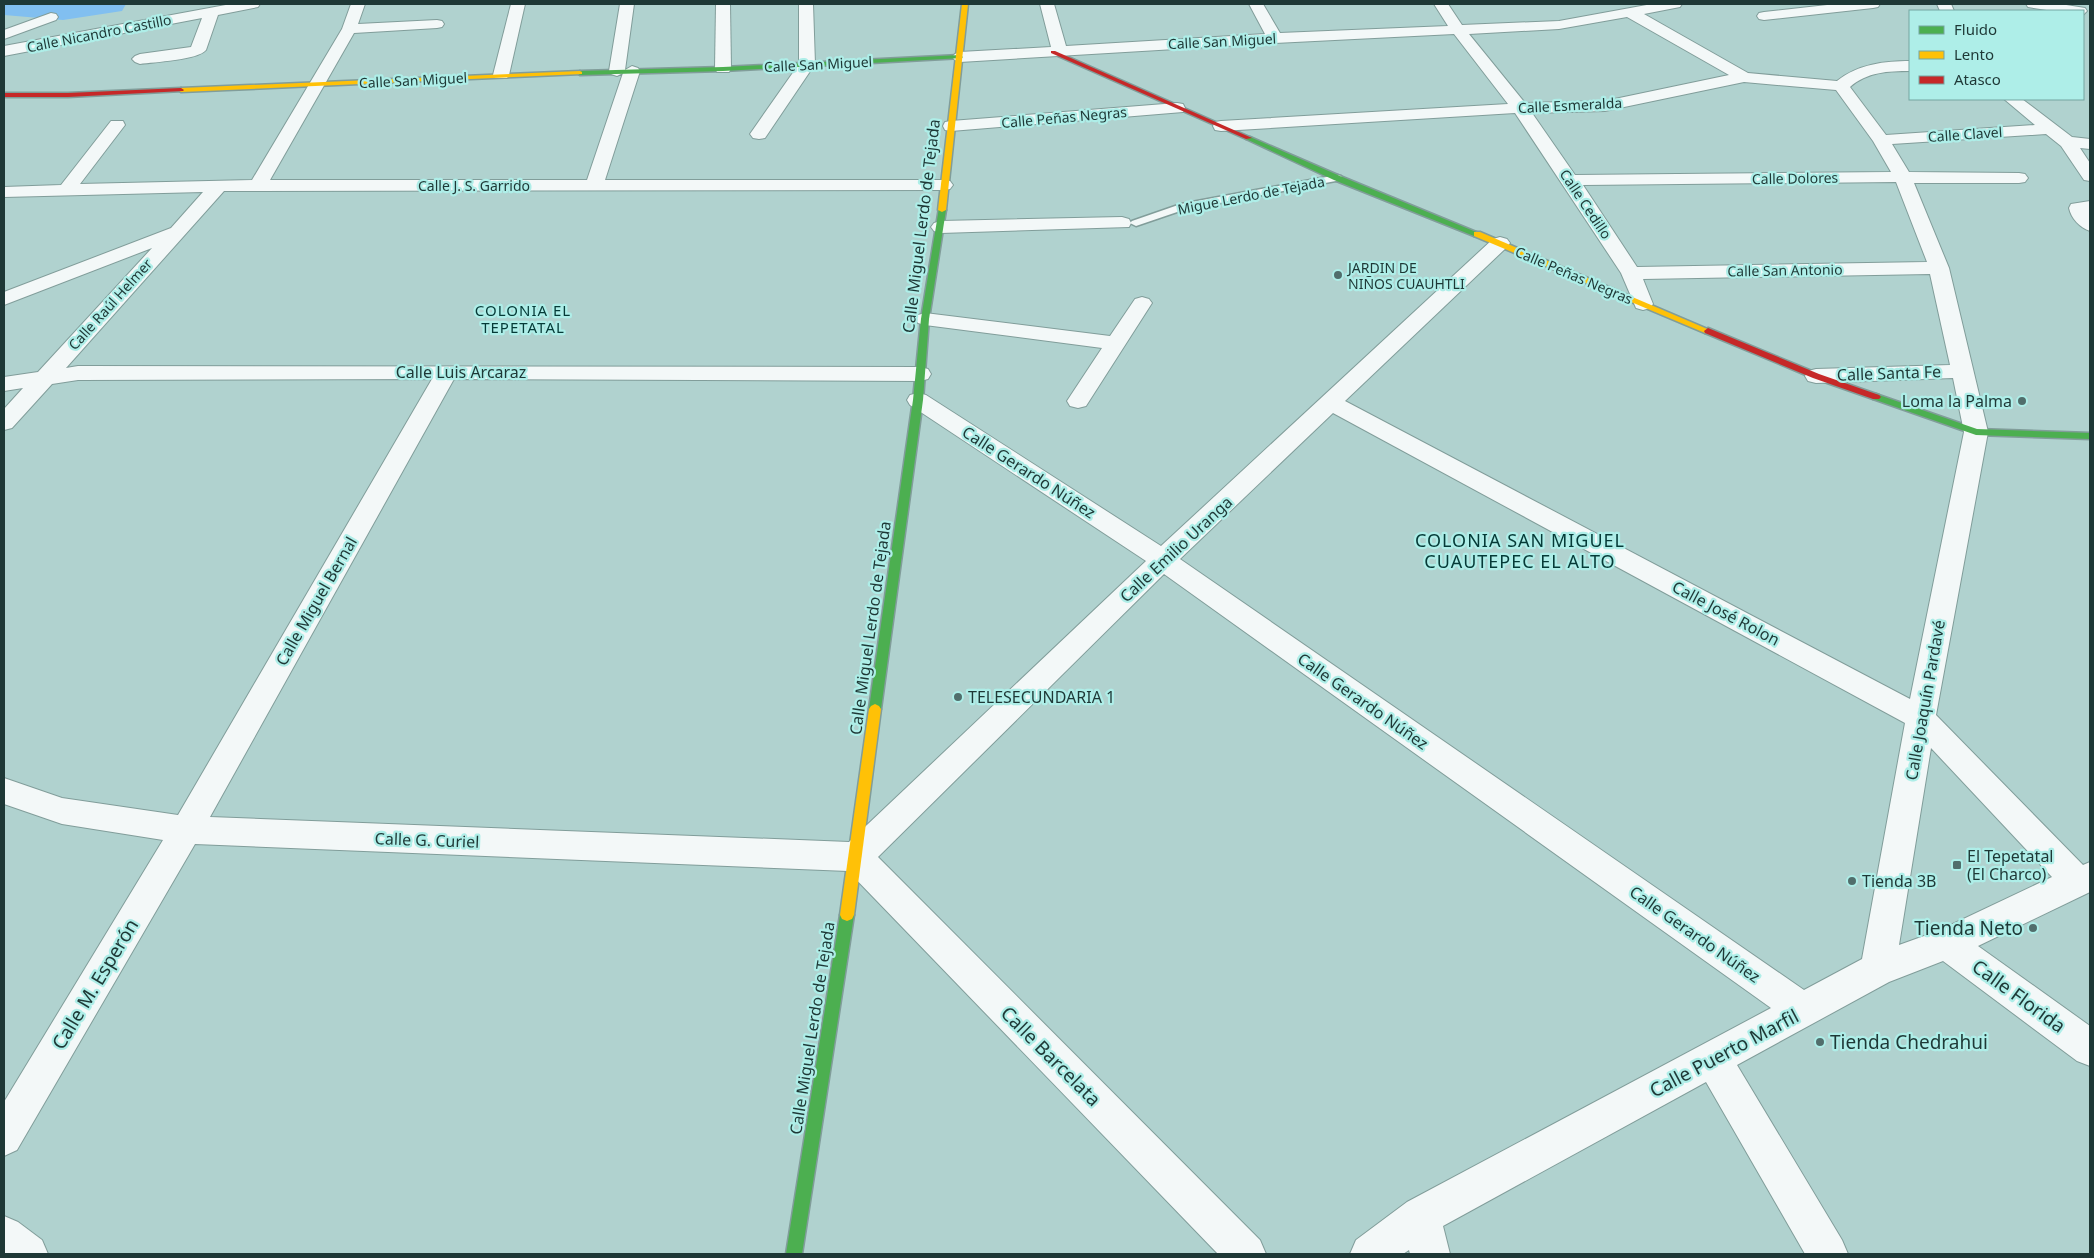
<svg xmlns="http://www.w3.org/2000/svg" width="2094" height="1258" font-family="'Noto Sans',sans-serif">
<style>
.lines{fill:none;stroke-linecap:round;stroke-linejoin:round}
.river{fill:#81bff0;fill-rule:evenodd}
.lane-casing{stroke:#819d9a;stroke-width:3}
.street-casing{stroke:#819d9a;stroke-width:2}
.fast-casing{stroke:#819d9a;stroke-width:3}
.slow-casing{stroke:#819d9a;stroke-width:3}
.jam-casing{stroke:#819d9a;stroke-width:3}
.lane{fill:#f3f8f8;fill-rule:evenodd}
.street{fill:#f3f8f8;fill-rule:evenodd}
.fast{fill:#4caf50;fill-rule:evenodd}
.slow{fill:#ffc107;fill-rule:evenodd}
.jam{fill:#c62828;fill-rule:evenodd}
.poi-dot{fill:#516e6c;stroke:#aeeee8;stroke-width:2}
.labels{text-anchor:middle;dominant-baseline:central;stroke-width:4.5;stroke-linejoin:round;paint-order:stroke}
.far-street-label{font-size:14px;fill:#1e3836;stroke:#aeeee8}
.far-poi-label{font-size:14px;fill:#1e3836;stroke:#aeeee8;text-anchor:start}
.far-neighbourhood-label{font-size:15px;letter-spacing:1px;fill:#053a37;stroke:#aeeee8}
.street-label{font-size:16px;fill:#1e3836;stroke:#aeeee8}
.poi-label{font-size:16px;fill:#1e3836;stroke:#aeeee8;text-anchor:start}
.neighbourhood-label{font-size:18px;letter-spacing:1px;fill:#053a37;stroke:#aeeee8}
.near-poi-label{font-size:19px;fill:#1e3836;stroke:#aeeee8;text-anchor:end}
.near-street-label{font-size:19px;fill:#1e3836;stroke:#aeeee8}
</style>
<rect width="100%" height="100%" fill="#b0d2cf"/>
<g class="lines">
<polygon class="river" points="4,4 126,4 122,11 63,20 4,15"/>
<defs>
<polygon id="lane" points="1337,175 1341,176 1342,178 1341,180 1183,210 1136,226 1130,223 1132,221 1181,204"/>
<g id="street">
<path d="M 231,4 L 260,4 L 258,7 L 218,15 L 206,50 C 198,60 154,62 140,64 L 135,62 L 132,59 L 135,56 L 140,54 L 191,47 L 202,18 L 4,56 L 4,46 Z"/>
<path d="M 351,4 L 365,4 L 358,24 L 437,20 L 442,21 L 444,24 L 442,27 L 437,28 L 354,33 L 270,180 L 587,180 L 623,73 L 617,76 L 611,74 L 609,71 L 620,4 L 634,4 L 625,70 L 632,66 L 638,68 L 640,71 L 605,180 L 944,180 L 950,181 L 953,185 L 950,189 L 944,190 L 224,191 L 66,368 L 78,366 L 920,367 L 928,369 L 931,374 L 928,379 L 920,381 L 454,379 L 210,817 L 849,842 L 1146,561 L 910,405 L 907,400 L 910,395 L 918,393 L 926,395 L 1161,546 L 1493,239 L 1500,237 L 1507,239 L 1510,243 L 1507,247 L 1345,401 L 1910,699 L 1964,432 L 1953,378 L 1816,383 L 1808,381 L 1805,376 L 1808,371 L 1816,369 L 1950,365 L 1930,274 L 1643,279 L 1653,304 L 1650,308 L 1643,310 L 1636,308 L 1621,273 L 1515,113 L 1221,131 L 1215,130 L 1213,126 L 1215,122 L 1221,121 L 1508,104 L 1454,34 L 1275,43 L 960,62 L 955,60 L 952,57 L 955,54 L 960,52 L 1051,47 L 1040,4 L 1054,4 L 1066,46 L 1265,34 L 1249,4 L 1263,4 L 1280,33 L 1448,26 L 1434,4 L 1448,4 L 1462,25 L 1559,21 L 1652,4 L 1682,4 L 1680,7 L 1644,14 L 1748,73 L 1837,81 C 1858,64 1885,61 1910,61 L 1910,71 C 1888,71 1867,72 1850,87 L 1886,135 L 2035,125 L 2004,99 L 2022,99 L 2072,137 L 2090,139 L 2090,149 L 2080,148 L 2090,163 L 2090,181 L 2084,180 L 2061,146 L 2046,134 L 1892,144 L 1909,172 L 2019,173 L 2025,174 L 2028,178 L 2025,182 L 2019,183 L 1914,183 L 1949,268 L 1988,432 L 1936,715 L 2083,865 L 2090,862 L 2090,892 L 1978,946 L 2090,1026 L 2090,1066 L 2077,1061 L 1943,961 L 1889,982 L 1737,1065 L 1842,1240 L 1848,1254 L 1805,1254 L 1706,1082 L 1443,1226 L 1450,1254 L 1410,1254 L 1409,1250 L 1403,1254 L 1350,1254 L 1356,1240 L 1407,1202 L 1771,1008 L 1164,574 L 878,857 L 1260,1240 L 1266,1254 L 1218,1254 L 848,871 L 195,844 L 17,1150 L 4,1156 L 4,1102 L 163,840 L 62,824 L 4,804 L 4,778 L 62,798 L 178,815 L 432,379 L 78,380 L 52,384 L 12,428 L 4,430 L 4,409 L 23,388 L 4,391 L 4,377 L 38,372 L 152,248 L 4,305 L 4,292 L 171,228 L 203,192 L 4,197 L 4,187 L 61,185 L 111,121 L 123,121 L 125,125 L 80,184 L 252,180 L 342,29 ZM 1627,17 L 1729,75 L 1605,101 L 1525,103 L 1469,34 L 1559,29 ZM 1744,82 L 1836,90 L 1873,141 L 1891,172 L 1575,175 L 1532,113 L 1605,111 ZM 1896,182 L 1927,262 L 1637,267 L 1583,185 ZM 1333,413 L 1905,723 L 1862,959 L 1804,990 L 1180,559 ZM 1931,748 L 2052,877 L 1938,931 L 1899,945 Z"/>
<polygon points="511,4 525,4 509,75 507,78 495,78 493,75"/>
<polygon points="716,4 730,4 731,69 729,72 717,72 715,69"/>
<polygon points="799,4 813,4 815,64 765,138 759,139 753,138 750,134 799,64"/>
<polygon points="1836,4 1880,4 1878,7 1873,8 1764,20 1759,19 1757,16 1759,13 1764,12"/>
<polygon points="1937,4 1951,4 1954,11 1940,11"/>
<polygon points="2026,4 2060,4 2085,8 2087,11 2083,15 2083,11 2053,11 2028,7"/>
<polygon points="51,13 56,14 58,17 56,20 4,39 4,30"/>
<polygon points="1177,103 1183,104 1185,108 1183,112 951,131 945,130 943,126 945,122 951,121"/>
<path d="M 2090,201 L 2090,231 C 2080,228 2071,218 2069,208 L 2071,204 Z"/>
<polygon points="1122,217 1129,219 1131,223 1129,227 941,233 934,231 931,227 934,223 941,221"/>
<polygon points="1142,297 1149,299 1152,303 1086,406 1078,408 1070,406 1067,401 1102,348 925,325 918,323 915,319 918,315 925,313 1110,336 1135,299"/>
<polygon points="4,1216 18,1222 42,1240 48,1254 4,1254"/>
</g>
<g id="fast">
<polygon points="960,55 963,57 962,58 723,71 580,75 577,73 580,71 723,67"/>
<polygon points="1246,137 1250,137 1340,176 1481,234 1474,236 1334,180 1246,139"/>
<polygon points="939,208 946,210 929,319 923,400 881,709 879,712 871,712 869,709 913,400 921,319"/>
<polygon points="1876,394 1977,429 2090,433 2090,439 1976,435 1873,399 1873,395"/>
<polygon points="847,909 852,911 854,915 802,1254 786,1254 840,915 842,911"/>
</g>
<g id="slow">
<polygon points="962,4 968,4 946,210 942,212 938,210"/>
<polygon points="580,71 582,72 582,74 181,92 178,90 181,88"/>
<polygon points="1474,232 1480,232 1712,331 1711,333 1705,333 1474,236"/>
<polygon points="875,704 879,706 881,709 854,915 852,919 847,921 842,919 840,915 869,709 871,706"/>
</g>
<g id="jam">
<polygon points="1051,51 1055,51 1252,138 1246,139 1051,53"/>
<polygon points="181,88 184,90 183,91 68,97 4,97 4,93 68,93"/>
<polygon points="1708,328 1819,374 1879,395 1881,397 1879,399 1873,399 1813,378 1705,333 1704,331"/>
</g>
</defs>
<use href="#lane" class="lane-casing"/>
<use href="#street" class="street-casing"/>
<use href="#fast" class="fast-casing"/>
<use href="#slow" class="slow-casing"/>
<use href="#jam" class="jam-casing"/>
<use href="#lane" class="lane"/>
<use href="#street" class="street"/>
<use href="#fast" class="fast"/>
<use href="#slow" class="slow"/>
<use href="#jam" class="jam"/>
</g>
<g class="poi-dot">
<circle cx="1338" cy="275" r="5"/>
<circle cx="2022" cy="401" r="5"/>
<circle cx="958" cy="697" r="5"/>
<rect x="1952" y="860" width="10" height="10" rx="2.5"/>
<circle cx="1852" cy="881" r="5"/>
<circle cx="2033" cy="928" r="5"/>
<circle cx="1820" cy="1042" r="5"/>
</g>
<g class="labels">
<g class="far-street-label">
<text transform="translate(99 33) rotate(-11)">Calle Nicandro Castillo</text>
<text transform="translate(1222 41) rotate(-3)">Calle San Miguel</text>
<text transform="translate(818 64) rotate(-3)">Calle San Miguel</text>
<text transform="translate(413 80) rotate(-3)">Calle San Miguel</text>
<text transform="translate(1570 105) rotate(-3)">Calle Esmeralda</text>
<text transform="translate(1064 117) rotate(-5)">Calle Peñas Negras</text>
<text transform="translate(1965 134) rotate(-4)">Calle Clavel</text>
<text transform="translate(1795 178) rotate(-1)">Calle Dolores</text>
<text x="474" y="185">Calle J. S. Garrido</text>
<text transform="translate(1251 195) rotate(-11)">Migue Lerdo de Tejada</text>
<text transform="translate(1586 204) rotate(56)">Calle Cedillo</text>
<text transform="translate(1785 270) rotate(-1)">Calle San Antonio</text>
<text transform="translate(1574 275) rotate(23)">Calle Peñas Negras</text>
<text transform="translate(110 304) rotate(-48)">Calle Raúl Helmer</text>
</g>
<g class="far-poi-label">
<text x="1348" y="267">JARDIN DE<tspan x="1348" dy="16">NIÑOS CUAUHTLI</tspan></text>
</g>
<g class="far-neighbourhood-label">
<text x="523" y="310">COLONIA EL<tspan x="523" dy="17">TEPETATAL</tspan></text>
</g>
<g class="street-label">
<text transform="translate(921 226) rotate(-83)">Calle Miguel Lerdo de Tejada</text>
<text x="461" y="372">Calle Luis Arcaraz</text>
<text transform="translate(1889 373) rotate(-2)">Calle Santa Fe</text>
<text transform="translate(1029 472) rotate(33)">Calle Gerardo Núñez</text>
<text transform="translate(1176 549) rotate(-43)">Calle Emilio Uranga</text>
<text transform="translate(316 601) rotate(-60)">Calle Miguel Bernal</text>
<text transform="translate(1726 613) rotate(28)">Calle José Rolon</text>
<text transform="translate(870 628) rotate(-82)">Calle Miguel Lerdo de Tejada</text>
<text transform="translate(1925 700) rotate(-80)">Calle Joaquín Pardavé</text>
<text transform="translate(1363 701) rotate(35)">Calle Gerardo Núñez</text>
<text transform="translate(427 840) rotate(2)">Calle G. Curiel</text>
<text transform="translate(1695 934) rotate(35)">Calle Gerardo Núñez</text>
<text transform="translate(812 1028) rotate(-81)">Calle Miguel Lerdo de Tejada</text>
</g>
<g class="poi-label">
<text x="2012" y="401" text-anchor="end">Loma la Palma</text>
<text x="968" y="697">TELESECUNDARIA 1</text>
<text x="1967" y="856">El Tepetatal<tspan x="1967" dy="18">(El Charco)</tspan></text>
<text x="1862" y="881">Tienda 3B</text>
</g>
<g class="neighbourhood-label">
<text x="1520" y="540">COLONIA SAN MIGUEL<tspan x="1520" dy="21">CUAUTEPEC EL ALTO</tspan></text>
</g>
<g class="near-poi-label">
<text x="2023" y="928">Tienda Neto</text>
<text x="1830" y="1042" text-anchor="start">Tienda Chedrahui</text>
</g>
<g class="near-street-label">
<text transform="translate(95 984) rotate(-59)">Calle M. Esperón</text>
<text transform="translate(2019 996) rotate(36)">Calle Florida</text>
<text transform="translate(1724 1053) rotate(-28)">Calle Puerto Marfil</text>
<text transform="translate(1051 1056) rotate(45)">Calle Barcelata</text>
</g>
</g>
<rect width="2094" height="1258" fill="none" stroke="#1e3836" stroke-width="10"/>
<rect x="1909" y="10" width="175" height="90" fill="#aeeee8" stroke="#74a5a1"/>
<rect x="1919" y="26" width="25" height="8" fill="#4caf50" stroke="#74a5a1"/>
<text x="1954" y="35" font-size="15" fill="#1e3836">Fluido</text>
<rect x="1919" y="51" width="25" height="8" fill="#ffc107" stroke="#74a5a1"/>
<text x="1954" y="60" font-size="15" fill="#1e3836">Lento</text>
<rect x="1919" y="76" width="25" height="8" fill="#c62828" stroke="#74a5a1"/>
<text x="1954" y="85" font-size="15" fill="#1e3836">Atasco</text>
</svg>
